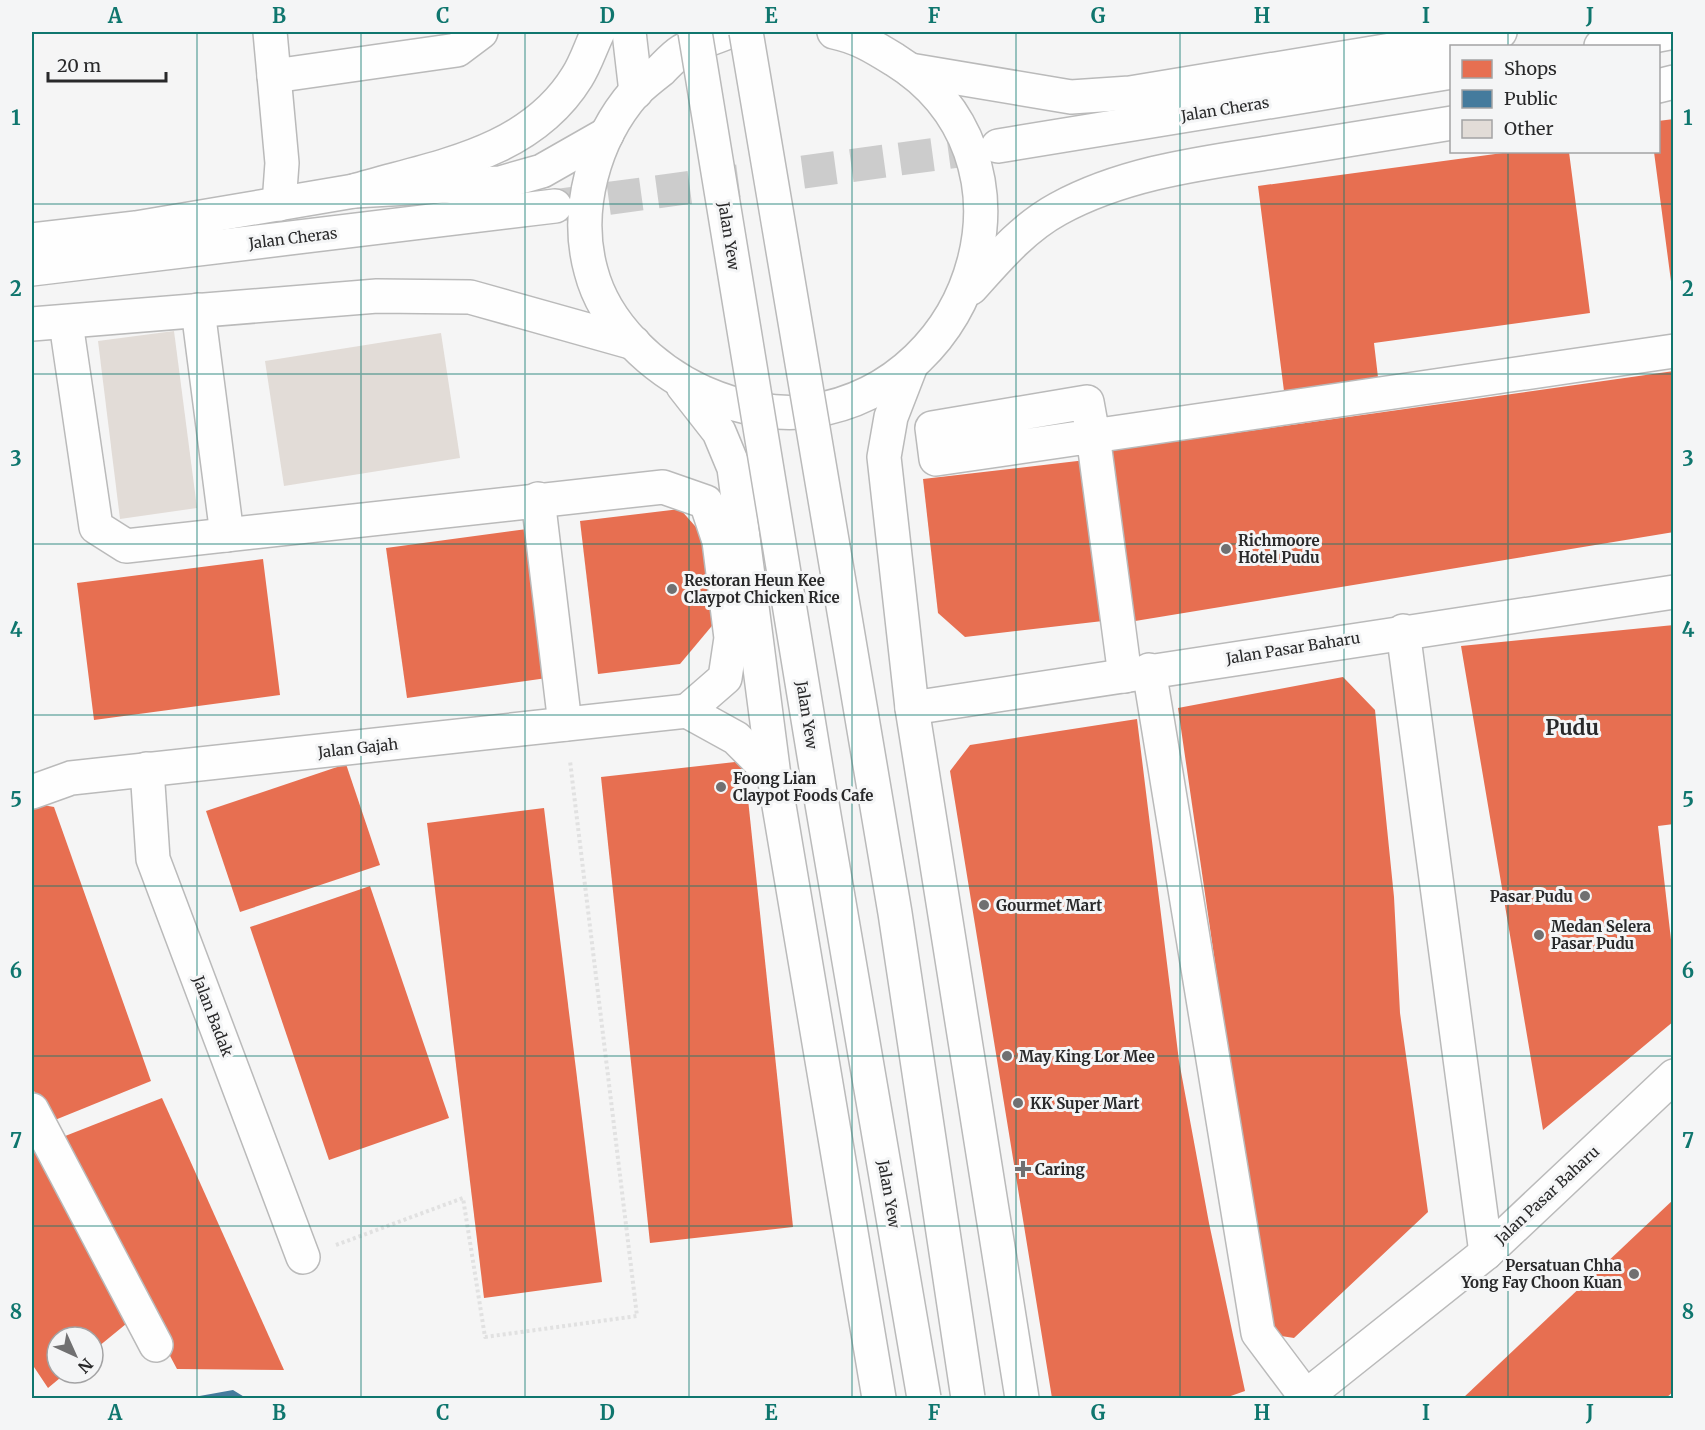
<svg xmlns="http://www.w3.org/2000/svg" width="1705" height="1430" font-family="Merriweather,serif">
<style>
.shops{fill:#e76f51}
.public{fill:#457b9d}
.building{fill:#e2dcd7}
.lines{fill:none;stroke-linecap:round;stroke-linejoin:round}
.major-tunnel{stroke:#ccc;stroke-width:33;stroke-dasharray:33 16;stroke-linecap:butt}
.minor-casing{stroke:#bababa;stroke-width:36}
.major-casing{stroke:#bababa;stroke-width:36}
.path{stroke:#e1e1e1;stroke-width:4;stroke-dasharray:3 3;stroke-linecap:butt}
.minor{stroke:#fefefe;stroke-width:33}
.major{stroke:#fefefe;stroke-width:33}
.major-bridge-casing{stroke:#bababa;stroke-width:36;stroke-linecap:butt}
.major-bridge{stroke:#fefefe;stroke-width:33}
.grid{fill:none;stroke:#0f766e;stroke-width:1.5;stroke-opacity:0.55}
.poi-dot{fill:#707071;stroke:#f4f5f6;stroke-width:2}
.labels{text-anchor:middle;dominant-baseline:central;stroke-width:6;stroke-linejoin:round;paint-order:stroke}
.street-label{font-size:15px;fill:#29292a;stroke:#f4f5f6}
.poi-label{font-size:15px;font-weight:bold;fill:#29292a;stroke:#f4f5f6;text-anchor:start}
.district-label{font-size:21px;font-weight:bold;fill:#29292a;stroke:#f4f5f6}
.neatline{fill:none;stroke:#0f766e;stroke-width:2}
.grid-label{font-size:20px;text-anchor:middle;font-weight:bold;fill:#0f766e}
</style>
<rect width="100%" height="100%" fill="#f5f5f5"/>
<g class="shops">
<polygon points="1674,119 1674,289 1672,289 1654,152 1658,152 1658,121"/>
<polygon points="1510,152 1569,152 1590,313 1374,343 1379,386 1285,399 1258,186"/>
<polygon points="1674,371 1674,532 1123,623 1100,452"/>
<polygon points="1086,460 1103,621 965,637 938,613 923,479"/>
<polygon points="680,509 710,543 716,621 680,664 598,674 580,521"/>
<polygon points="527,529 547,678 407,698 386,548"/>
<polygon points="263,559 280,695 94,720 77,583"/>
<polygon points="1674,625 1674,824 1658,826 1674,966 1674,1021 1543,1130 1461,646"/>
<polygon points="1343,677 1375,710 1394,897 1400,1013 1428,1212 1294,1338 1269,1334 1178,708"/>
<polygon points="1137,719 1179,1061 1209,1223 1245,1391 1225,1398 1052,1398 950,771 970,745"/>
<polygon points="744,761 793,1227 650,1243 601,777"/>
<polygon points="346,764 380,865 240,912 206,811"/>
<polygon points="32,803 54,807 151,1081 50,1122 32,1087"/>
<polygon points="544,808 602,1282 484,1298 427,823"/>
<polygon points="370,886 449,1118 329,1160 250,927"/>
<polygon points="162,1098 284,1370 177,1369 55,1140"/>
<polygon points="32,1132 137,1315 93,1351 93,1337 57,1337 57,1373 66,1373 48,1388 32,1364"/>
<polygon points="1674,1199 1674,1391 1666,1398 1463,1398"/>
</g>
<polygon class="public" points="233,1390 246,1398 194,1398 194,1397"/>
<g class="building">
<polygon points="174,331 197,508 120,519 98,341"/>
<polygon points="441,333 460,458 284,486 265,361"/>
</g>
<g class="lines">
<polyline class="major-tunnel" points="560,205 996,146"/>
<defs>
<g id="minor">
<polyline points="270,32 282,163 279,204"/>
<path d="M 728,32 C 714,38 696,43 682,51 C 674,56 667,64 661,70 C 652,77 643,84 635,92 C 594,139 574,210 591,271 C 605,325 653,369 702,392 C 736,407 774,416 811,411 C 981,385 1048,155 895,60 C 874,47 858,37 834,32"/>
<polyline points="910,70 1071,97 1130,93 1500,32"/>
<polyline points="274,76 457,50 481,32"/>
<polyline points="1658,86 1674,82"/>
<polyline points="32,240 136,228 354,191 500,183 542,171 607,134"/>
<path d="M 971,288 C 997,259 1023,228 1058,209 C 1122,174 1196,164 1267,153 C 1329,143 1390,133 1452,123"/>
<polyline points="198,310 227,535"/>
<polyline points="66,323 96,527 126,546 663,487 706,502 719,541 731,638 725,678 687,711"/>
<polyline points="32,324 377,296 470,297 634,343"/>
<polyline points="910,368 891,417 884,457 912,708 1022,1398"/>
<polyline points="683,386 719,432 734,468 774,776 879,1398"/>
<polyline points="538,499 565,724"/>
<polyline points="1403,631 1486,1253"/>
<polyline points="1149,670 1258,1333 1306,1397"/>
<polyline points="1125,676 1093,435 1087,402 932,428 936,459 1674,351"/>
<polyline points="912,708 1674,592"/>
<polyline points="687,711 736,738 774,776"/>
<polyline points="147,769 153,859 303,1257"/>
<polyline points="32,792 71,778 687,711"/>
<polyline points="32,1110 156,1345"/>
<polyline points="1304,1398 1486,1253 1674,1076"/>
</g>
<g id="major">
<polyline points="629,32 636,92"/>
<polyline points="855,32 858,37"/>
<polyline points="1601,46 1674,32"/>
<polyline points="998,146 1452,72"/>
<path d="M 354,191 C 434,167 529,155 577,77 C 586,63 591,46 598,32"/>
<polyline points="32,269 555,206"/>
</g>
</defs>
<use href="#minor" class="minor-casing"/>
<use href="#major" class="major-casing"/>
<polyline class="path" points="336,1245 463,1198 485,1337 637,1316 570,761"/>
<use href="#minor" class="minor"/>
<use href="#major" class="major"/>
<defs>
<g id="major-bridge">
<polyline points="695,32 820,792 924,1398"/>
<polyline points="746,32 895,913 968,1398"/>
</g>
</defs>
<use href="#major-bridge" class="major-bridge-casing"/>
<use href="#major-bridge" class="major-bridge"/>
</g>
<path class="grid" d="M 197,32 L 197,1398M 361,32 L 361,1398M 525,32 L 525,1398M 689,32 L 689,1398M 852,32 L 852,1398M 1016,32 L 1016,1398M 1180,32 L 1180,1398M 1344,32 L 1344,1398M 1508,32 L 1508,46M 1508,152 L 1508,1398M 32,204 L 1674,204M 32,374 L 1674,374M 32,544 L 1674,544M 32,715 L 1674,715M 32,886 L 1674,886M 32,1056 L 1674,1056M 32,1226 L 1674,1226"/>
<g class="poi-dot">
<circle cx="1226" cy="549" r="6"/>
<circle cx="672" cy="589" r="6"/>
<circle cx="721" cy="787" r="6"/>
<circle cx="1585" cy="896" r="6"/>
<circle cx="984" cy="905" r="6"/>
<circle cx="1539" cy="935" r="6"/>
<circle cx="1007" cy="1056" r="6"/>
<circle cx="1018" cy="1103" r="6"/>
<path d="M1020 1160h6v6h6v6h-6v6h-6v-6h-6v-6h6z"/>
<circle cx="1634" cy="1274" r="6"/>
</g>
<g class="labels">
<g class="street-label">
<text transform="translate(1225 109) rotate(-9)">Jalan Cheras</text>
<text transform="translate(729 236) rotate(81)">Jalan Yew</text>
<text transform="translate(293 238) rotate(-7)">Jalan Cheras</text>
<text transform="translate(1293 648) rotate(-9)">Jalan Pasar Baharu</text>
<text transform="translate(807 715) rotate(81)">Jalan Yew</text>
<text transform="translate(358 748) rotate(-6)">Jalan Gajah</text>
<text transform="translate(213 1016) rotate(69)">Jalan Badak</text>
<text transform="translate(889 1194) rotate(80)">Jalan Yew</text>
<text transform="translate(1547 1195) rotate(-43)">Jalan Pasar Baharu</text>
</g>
<g class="poi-label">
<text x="1238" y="540">Richmoore<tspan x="1238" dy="17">Hotel Pudu</tspan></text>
<text x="684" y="580">Restoran Heun Kee<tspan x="684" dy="17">Claypot Chicken Rice</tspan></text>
<text x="733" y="778">Foong Lian<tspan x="733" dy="17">Claypot Foods Cafe</tspan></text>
<text x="1573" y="896" text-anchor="end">Pasar Pudu</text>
<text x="996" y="905">Gourmet Mart</text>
<text x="1551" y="926">Medan Selera<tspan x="1551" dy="17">Pasar Pudu</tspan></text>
<text x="1019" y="1056">May King Lor Mee</text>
<text x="1030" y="1103">KK Super Mart</text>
<text x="1035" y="1169">Caring</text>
<text x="1622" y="1265" text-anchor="end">Persatuan Chha<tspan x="1622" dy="17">Yong Fay Choon Kuan</tspan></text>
</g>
<g class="district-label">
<text x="1572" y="727">Pudu</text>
</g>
</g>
<rect width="1705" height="1430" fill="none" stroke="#f4f5f6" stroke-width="66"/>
<rect x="1450" y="45" width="210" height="108" fill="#f4f5f6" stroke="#a3a3a4" stroke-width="1.5"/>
<rect x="1462" y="60" width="30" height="18" fill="#e76f51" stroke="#a3a3a4" stroke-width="1.5"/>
<text x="1504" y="75" font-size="18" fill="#29292a">Shops</text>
<rect x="1462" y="90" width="30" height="18" fill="#457b9d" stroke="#a3a3a4" stroke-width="1.5"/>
<text x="1504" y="105" font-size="18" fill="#29292a">Public</text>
<rect x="1462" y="120" width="30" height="18" fill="#e2dcd7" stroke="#a3a3a4" stroke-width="1.5"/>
<text x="1504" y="135" font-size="18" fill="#29292a">Other</text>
<g transform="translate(75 1355) rotate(135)"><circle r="28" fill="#f4f5f6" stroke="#a3a3a4" stroke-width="1.5"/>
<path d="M0-4.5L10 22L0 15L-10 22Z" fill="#707071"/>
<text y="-9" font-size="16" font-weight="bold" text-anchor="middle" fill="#29292a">N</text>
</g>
<path d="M48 72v9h118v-9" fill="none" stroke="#29292a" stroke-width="3"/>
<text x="57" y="72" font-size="18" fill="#29292a" stroke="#f4f5f6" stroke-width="4.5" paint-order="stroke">20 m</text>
<rect x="33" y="33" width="1639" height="1364" class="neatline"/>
<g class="grid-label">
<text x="115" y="23">A</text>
<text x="279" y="23">B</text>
<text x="443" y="23">C</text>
<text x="607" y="23">D</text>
<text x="771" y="23">E</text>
<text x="934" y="23">F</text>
<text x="1098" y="23">G</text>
<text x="1262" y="23">H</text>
<text x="1426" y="23">I</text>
<text x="1590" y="23">J</text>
<text x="16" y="125">1</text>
<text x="1688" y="125">1</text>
<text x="16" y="296">2</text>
<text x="1688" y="296">2</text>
<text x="16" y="466">3</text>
<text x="1688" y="466">3</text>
<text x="16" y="637">4</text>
<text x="1688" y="637">4</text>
<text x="16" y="807">5</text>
<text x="1688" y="807">5</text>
<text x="16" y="978">6</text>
<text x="1688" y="978">6</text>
<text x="16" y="1148">7</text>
<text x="1688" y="1148">7</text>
<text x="16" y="1319">8</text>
<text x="1688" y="1319">8</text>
<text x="115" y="1420">A</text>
<text x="279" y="1420">B</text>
<text x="443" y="1420">C</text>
<text x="607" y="1420">D</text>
<text x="771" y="1420">E</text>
<text x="934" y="1420">F</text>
<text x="1098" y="1420">G</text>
<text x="1262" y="1420">H</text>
<text x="1426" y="1420">I</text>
<text x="1590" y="1420">J</text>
</g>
</svg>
